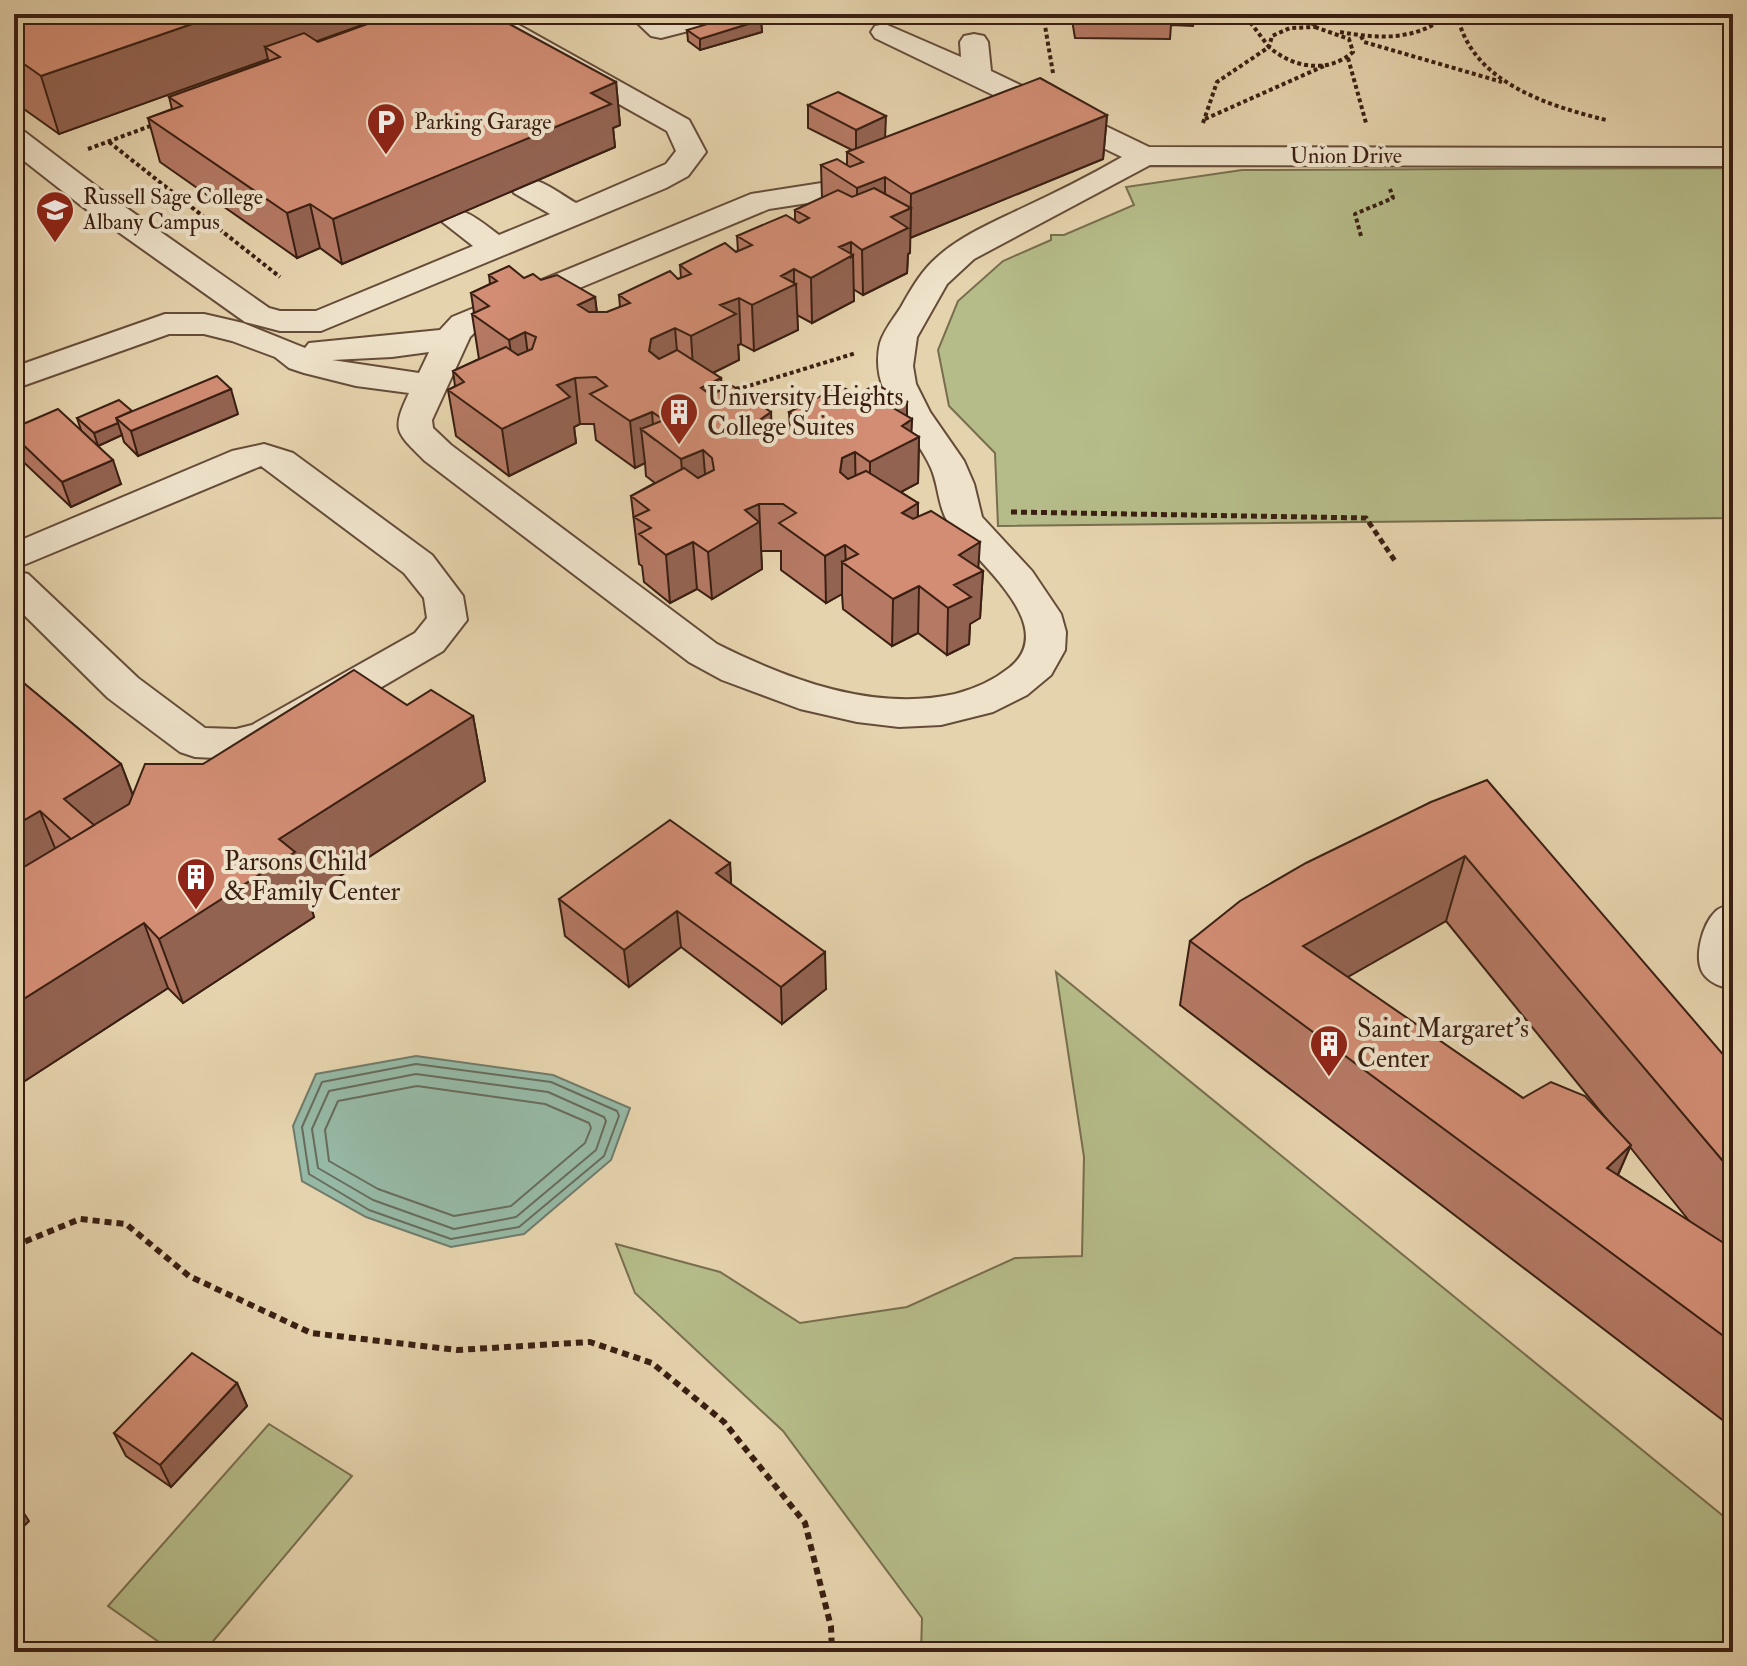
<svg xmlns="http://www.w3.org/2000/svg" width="1747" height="1666" font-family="'IM FELL Double Pica',serif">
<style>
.green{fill:#b5bc89;stroke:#786e4e;stroke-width:2}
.water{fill:#96b9a6;stroke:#717b6b;stroke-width:2}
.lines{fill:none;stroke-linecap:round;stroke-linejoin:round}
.shore{stroke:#686c5c;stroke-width:2}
.minor-casing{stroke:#654c39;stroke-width:4}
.path-far2{stroke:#3a1f12;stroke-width:4;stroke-dasharray:4 3;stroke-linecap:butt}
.path-far1{stroke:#3a1f12;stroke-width:5;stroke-dasharray:6 4;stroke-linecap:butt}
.path{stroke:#3a1f12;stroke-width:6;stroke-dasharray:7 5;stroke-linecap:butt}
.minor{fill:#eee2ca;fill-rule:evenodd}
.wall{fill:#b57964;stroke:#3a1f12;stroke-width:2;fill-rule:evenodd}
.shaded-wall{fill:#936351;stroke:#3a1f12;stroke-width:2}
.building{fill:#d28d74;stroke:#3a1f12;stroke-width:2}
.labels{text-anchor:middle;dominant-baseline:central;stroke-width:8;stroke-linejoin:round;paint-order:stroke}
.far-poi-label{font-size:22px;fill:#3a1f12;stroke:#eee2ca;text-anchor:start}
.far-street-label{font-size:22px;fill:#3a1f12;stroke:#eee2ca}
.poi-label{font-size:26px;fill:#3a1f12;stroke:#eee2ca;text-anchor:start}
</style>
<rect width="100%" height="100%" fill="#e5d3ad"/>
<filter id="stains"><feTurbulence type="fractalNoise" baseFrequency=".0025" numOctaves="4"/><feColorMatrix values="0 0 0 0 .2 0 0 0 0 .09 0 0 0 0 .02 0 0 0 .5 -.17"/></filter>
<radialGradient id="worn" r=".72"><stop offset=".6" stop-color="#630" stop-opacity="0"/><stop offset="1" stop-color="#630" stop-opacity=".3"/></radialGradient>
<g class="green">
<polygon points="1733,168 1733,518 998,526 995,453 949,406 938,350 958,301 1003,261 1051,240 1051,235 1064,235 1134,205 1126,187 1242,170"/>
<polygon points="1056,972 1733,1524 1733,1652 921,1652 922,1618 783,1431 635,1293 616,1244 720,1272 800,1323 907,1307 1015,1258 1082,1256 1084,1157"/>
<polygon points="269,1424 352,1476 204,1652 173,1652 108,1606"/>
</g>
<polygon class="water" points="416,1056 553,1075 630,1108 611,1160 524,1234 451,1247 366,1217 302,1181 293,1126 316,1074"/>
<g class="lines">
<g class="shore">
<polygon points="416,1064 551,1082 617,1111 619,1116 604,1156 519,1227 451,1239 369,1210 309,1174 302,1127 322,1082"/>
<polygon points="416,1074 548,1092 604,1117 606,1121 596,1150 516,1217 454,1229 373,1200 318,1168 312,1129 329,1091"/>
<polygon points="417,1086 545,1104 589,1123 591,1128 585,1143 511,1206 454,1216 378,1189 329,1161 325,1130 338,1101"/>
</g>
<defs>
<g id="minor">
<path d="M 465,14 L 499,14 L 689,120 L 706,152 L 688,176 L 666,188 L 321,331 L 280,331 L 245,322 L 79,204 L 14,153 L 14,129 L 25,132 L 101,190 L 269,308 L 280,311 L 316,311 L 473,246 L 436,217 L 441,210 C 464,205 481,222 499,235 L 550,214 L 514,193 L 510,186 L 514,179 C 537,174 557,192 576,203 L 666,164 L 676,151 L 667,131 L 469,20 Z"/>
<polygon points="628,14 659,14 666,20 690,14 735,14 731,20 661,38 651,36"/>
<path d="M 885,24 L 961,57 L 960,42 L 964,36 L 974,34 L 984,36 L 988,42 L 991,71 L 1149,147 L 1733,148 L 1733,166 L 1150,165 L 974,259 L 947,284 L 917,337 L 913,366 L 916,384 L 930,412 L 964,461 L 974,484 L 982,517 L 1032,571 L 1061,614 L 1066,632 L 1065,650 L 1051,675 L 1027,695 L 993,712 L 941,725 L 899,727 L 857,722 L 800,709 L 722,680 L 689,662 L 425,461 C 396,432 391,431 409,393 L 356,386 L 304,373 L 289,368 L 275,357 L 232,341 L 204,334 L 169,334 L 14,389 L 14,367 L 165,314 L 204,314 L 243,323 L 305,348 L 309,343 L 440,330 L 452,317 L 751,194 L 828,182 L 877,165 L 888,168 L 892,174 L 888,180 L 834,199 L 769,209 L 476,331 L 470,337 L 432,420 L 433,428 L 451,445 L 717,644 C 789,680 874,712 955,694 C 974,689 994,680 1009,668 C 1063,626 973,560 950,525 C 938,509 939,486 931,468 C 912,425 868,396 880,343 C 884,330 894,318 901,307 C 910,291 919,275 932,262 C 955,239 985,226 1014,212 C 1051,195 1087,177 1122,157 L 875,38 L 871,32 L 875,26 ZM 429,352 L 419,373 L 332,360 L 392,357 Z"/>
<polygon points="264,444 293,453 432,555 463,596 467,620 443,651 281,746 236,759 195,757 180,752 108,698 14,605 14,571 28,574 138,678 205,728 236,729 252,725 415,633 427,618 424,598 404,573 261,466 14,569 14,543 232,451"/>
<path d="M 1733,904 L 1733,990 C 1723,987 1712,984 1705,976 C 1692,961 1702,924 1716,911 C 1720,907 1727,906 1733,904 Z"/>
</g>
</defs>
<use href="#minor" class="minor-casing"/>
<g class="path-far2">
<polyline points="1043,14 1053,73"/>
<polyline points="1291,14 1315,25"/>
<path d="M 1457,14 C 1471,82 1546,105 1606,120"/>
<path d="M 1315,27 L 1349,39 L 1353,52 C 1328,74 1293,68 1269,47 L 1272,36 L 1290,28 Z"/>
<path d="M 1340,32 C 1379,39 1417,41 1449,14"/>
<polyline points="1361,36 1364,42 1502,82"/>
<polyline points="1348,58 1366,123"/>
<polyline points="1205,119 1324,66"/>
<polyline points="1203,123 1217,82 1269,47 1247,18 1250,14"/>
<polyline points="109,142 280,277"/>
<polyline points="88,149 153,125"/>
<polyline points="1361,236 1355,214 1393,198 1390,189"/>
<polyline points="715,390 742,388 856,353"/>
</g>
<polyline class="path-far1" points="1011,512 1366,518 1395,561"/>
<polyline class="path" points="14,1246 80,1219 126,1224 189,1276 311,1333 457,1350 590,1342 652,1363 724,1422 805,1523 831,1627 832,1652"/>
<use href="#minor" class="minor"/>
</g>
<g class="wall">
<polygon points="14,14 317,41 616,82 620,125 613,128 615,147 342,264 320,248 297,258 160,162 148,118 172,109 169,97 268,61 267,59 59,134 14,102"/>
<polygon points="1071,14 1195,14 1193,26 1171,25 1170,39 1075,38"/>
<polygon points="761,20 762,32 700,50 688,41 687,30"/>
<polygon points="808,105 885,138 1107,115 1103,159 910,238 910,253 908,254 907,273 863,295 853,289 854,301 812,323 797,315 798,330 754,351 741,344 738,345 739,360 713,373 721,378 722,389 772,427 787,429 790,428 789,412 907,416 912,419 911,432 919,437 918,483 901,492 918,503 918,518 983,571 980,618 970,624 969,644 947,655 918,633 892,646 843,609 842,594 826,603 781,570 781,551 761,551 762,569 712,599 697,589 670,603 644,582 642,566 639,564 631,496 655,483 646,476 645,463 635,468 596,440 594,424 580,424 574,427 576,443 509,476 456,436 448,390 455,386 453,371 479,359 472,314 474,313 471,293 490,284 489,275 541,280 595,297 597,312 607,312 620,307 619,295 681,278 680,265 738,251 737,236 795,221 795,210 822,198 821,165 847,166 847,152 852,150 808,128"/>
<polygon points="132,411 238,414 138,456 124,442 122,435 98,446 121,484 71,507 16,455 14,448 14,428 81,430 77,418"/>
<polygon points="14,675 121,764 133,795 203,764 407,705 473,716 485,781 308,897 314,917 183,1003 168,988 14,1088"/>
<path d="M 1431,802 L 1733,1066 L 1733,1428 L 1180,1005 L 1190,941 ZM 1446,921 L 1609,1122 L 1523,1098 L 1347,977 ZM 1630,1147 L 1690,1222 L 1618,1175 Z"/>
<polygon points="730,863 731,884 826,989 782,1024 681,947 629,987 565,936 559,899"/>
<polygon points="237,1383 247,1406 171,1487 126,1456 114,1433"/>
</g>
<g class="shaded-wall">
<polygon points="221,14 393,14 278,55 265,47 268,59 59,134 41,76"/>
<polygon points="761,20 762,32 700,50 700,39"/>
<polygon points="616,82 620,125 613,128 615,147 342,264 333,219 591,93"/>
<polygon points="1107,115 1103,159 910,238 911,194"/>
<polygon points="886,116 885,139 856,153 856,130"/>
<polygon points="885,177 885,222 857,233 857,188"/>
<polygon points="310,204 320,248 297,258 287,213"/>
<polygon points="911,208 910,253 908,254 907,273 863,295 862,250 891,217"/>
<polygon points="851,242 851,257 853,255 854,301 812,323 811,278 839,247"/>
<polygon points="794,269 794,285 796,284 798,330 754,351 752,305 781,276"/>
<polygon points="595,297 600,343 578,305"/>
<polygon points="739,298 741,344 738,345 739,360 694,382 691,336 720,305"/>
<polygon points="675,328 679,374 649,351 651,339"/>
<polygon points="525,332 531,378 516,386 509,340"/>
<polygon points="575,378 580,424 574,427 576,443 509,476 502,429 557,385"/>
<polygon points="721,378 724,424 701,388"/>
<polygon points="231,389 238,414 138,456 131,431"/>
<polygon points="907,402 907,423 912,419 911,441 919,437 918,483 870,508 870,462 895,409"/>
<polygon points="652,412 654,439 641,429 645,463 635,468 630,421"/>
<polygon points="771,412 773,459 758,421"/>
<polygon points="118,423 122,435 98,446 94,433"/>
<polygon points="703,450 707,497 685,506 681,459"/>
<polygon points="855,452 856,499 840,472 842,458"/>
<polygon points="113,460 121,484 71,507 62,482"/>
<polygon points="918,503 917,551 902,513"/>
<polygon points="759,504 762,569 712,599 708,552 745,510"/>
<polygon points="693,542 697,589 670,603 666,555"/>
<polygon points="980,542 978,573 983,571 980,618 970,624 969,644 947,655 948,608 954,585 959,555"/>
<polygon points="845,545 846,565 842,562 842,594 826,603 825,556"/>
<polygon points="919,586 918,633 892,646 893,599"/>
<polygon points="473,716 485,781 308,897 314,917 183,1003 159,939 279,839"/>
<polygon points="121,764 139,812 82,847 64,799"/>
<polygon points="40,811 59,858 14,886 14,826"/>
<polygon points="1465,856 1446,921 1288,1011 1303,946"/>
<polygon points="730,863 732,900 716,873"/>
<polygon points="677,911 681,947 629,987 624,950"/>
<polygon points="144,923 168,988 14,1088 14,1005"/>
<polygon points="825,952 826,989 782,1024 781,987"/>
<polygon points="1631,1145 1603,1208 1607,1168"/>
<polygon points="237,1383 247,1406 171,1487 160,1465"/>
<polygon points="14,1498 29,1521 14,1536"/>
</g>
<g class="building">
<polygon points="14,14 221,14 41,76 14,57"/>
<polygon points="395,14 491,14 616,82 591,93 611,104 333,219 310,204 287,213 148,118 182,106 169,97 280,57 265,47 304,33 318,42"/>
<polygon points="741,14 752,14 761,20 700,39 687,30"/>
<polygon points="1040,78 1107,115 911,194 885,177 857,188 821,165 837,159 850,167 863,162 847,152"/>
<polygon points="838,92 886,116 856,130 808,105"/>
<polygon points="874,188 911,208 891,217 908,228 862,250 851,242 839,247 853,255 811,278 794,269 781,276 796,284 752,305 739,298 720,305 736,314 691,336 675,328 651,339 649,351 659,359 677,350 721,378 701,388 711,395 731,385 771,412 758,421 767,427 787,429 804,422 789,412 840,386 858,395 876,384 907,402 895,409 912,419 902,426 919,437 870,462 855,452 842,458 840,472 848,479 866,471 918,503 902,513 913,519 931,511 980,542 959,555 983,571 954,585 971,597 948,608 919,586 893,599 842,562 858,554 845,545 825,556 779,523 796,513 783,504 759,504 745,510 759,522 708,552 693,542 666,555 639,534 651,528 634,517 649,510 631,496 684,468 698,478 714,470 712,458 703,450 681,459 641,429 664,420 652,412 630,421 590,394 607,386 596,377 575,378 557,385 570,397 502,429 448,390 464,382 453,371 506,347 518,355 532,349 536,337 525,332 509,340 472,314 489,306 471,293 497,281 489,275 509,266 524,278 533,274 541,280 557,275 595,297 578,305 589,312 607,312 630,303 619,295 670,271 678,279 691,274 680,265 725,243 736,252 752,245 737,236 786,215 799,223 809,218 795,210 838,190 852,197"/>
<polygon points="217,376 231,389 131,431 116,418"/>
<polygon points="119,400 132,411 116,418 118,423 94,433 77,418"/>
<polygon points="58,409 113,460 62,482 14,436 14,428"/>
<polygon points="354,670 407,705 431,690 473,716 279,839 295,852 159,939 144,923 14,1005 14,873 129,804 145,764 203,764"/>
<polygon points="14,675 121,764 64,799 94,825 71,839 40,811 14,826"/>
<polygon points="1487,780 1733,1066 1733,1173 1465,856 1303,946 1523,1098 1551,1082 1585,1096 1631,1145 1607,1168 1733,1249 1733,1343 1190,941 1240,901 1306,863 1431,802"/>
<polygon points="670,820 730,863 716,873 825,952 781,987 677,911 624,950 559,899"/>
<polygon points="192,1353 237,1383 160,1465 114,1433"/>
</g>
<defs>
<symbol id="parking-pin" viewBox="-11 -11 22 30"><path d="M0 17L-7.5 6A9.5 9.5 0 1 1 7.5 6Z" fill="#8f2418" stroke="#eee2ca"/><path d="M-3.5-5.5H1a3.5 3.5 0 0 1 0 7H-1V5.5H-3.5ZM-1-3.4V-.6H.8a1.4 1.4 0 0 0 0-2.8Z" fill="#fff"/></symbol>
<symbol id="university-pin" viewBox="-11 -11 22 30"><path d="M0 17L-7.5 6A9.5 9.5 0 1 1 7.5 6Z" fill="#8f2418" stroke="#eee2ca"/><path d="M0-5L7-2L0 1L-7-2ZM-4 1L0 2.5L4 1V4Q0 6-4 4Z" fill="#fff"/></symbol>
<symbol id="building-pin" viewBox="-11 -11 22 30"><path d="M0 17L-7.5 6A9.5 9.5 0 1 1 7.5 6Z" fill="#8f2418" stroke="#eee2ca"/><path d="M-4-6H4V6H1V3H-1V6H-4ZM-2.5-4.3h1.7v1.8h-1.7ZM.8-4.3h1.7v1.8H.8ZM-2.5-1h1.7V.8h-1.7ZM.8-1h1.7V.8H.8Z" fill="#fff"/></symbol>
</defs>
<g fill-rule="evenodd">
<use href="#parking-pin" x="364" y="100" width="44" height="60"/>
<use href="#university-pin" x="33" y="188" width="44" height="60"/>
<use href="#building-pin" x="657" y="390" width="44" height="60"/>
<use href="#building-pin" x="174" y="855" width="44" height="60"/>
<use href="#building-pin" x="1307" y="1022" width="44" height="60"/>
</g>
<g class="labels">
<g class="far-poi-label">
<text x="414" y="122">Parking Garage</text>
<text x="83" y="197">Russell Sage College<tspan x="83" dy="25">Albany Campus</tspan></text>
</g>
<g class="far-street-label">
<text x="1346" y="156">Union Drive</text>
</g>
<g class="poi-label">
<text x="707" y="397">University Heights<tspan x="707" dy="30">College Suites</tspan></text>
<text x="224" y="862">Parsons Child<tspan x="224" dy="30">&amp; Family Center</tspan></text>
<text x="1357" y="1029">Saint Margaret's<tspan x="1357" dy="30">Center</tspan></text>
</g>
</g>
<rect width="1747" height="1666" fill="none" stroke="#e5d3ad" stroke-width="48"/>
<rect x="16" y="16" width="1715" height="1634" fill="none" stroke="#3a1f12" stroke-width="4"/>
<rect x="24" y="24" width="1699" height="1618" fill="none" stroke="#3a1f12" stroke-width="2"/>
<rect width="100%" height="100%" filter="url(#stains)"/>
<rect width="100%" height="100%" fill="url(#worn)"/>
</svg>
